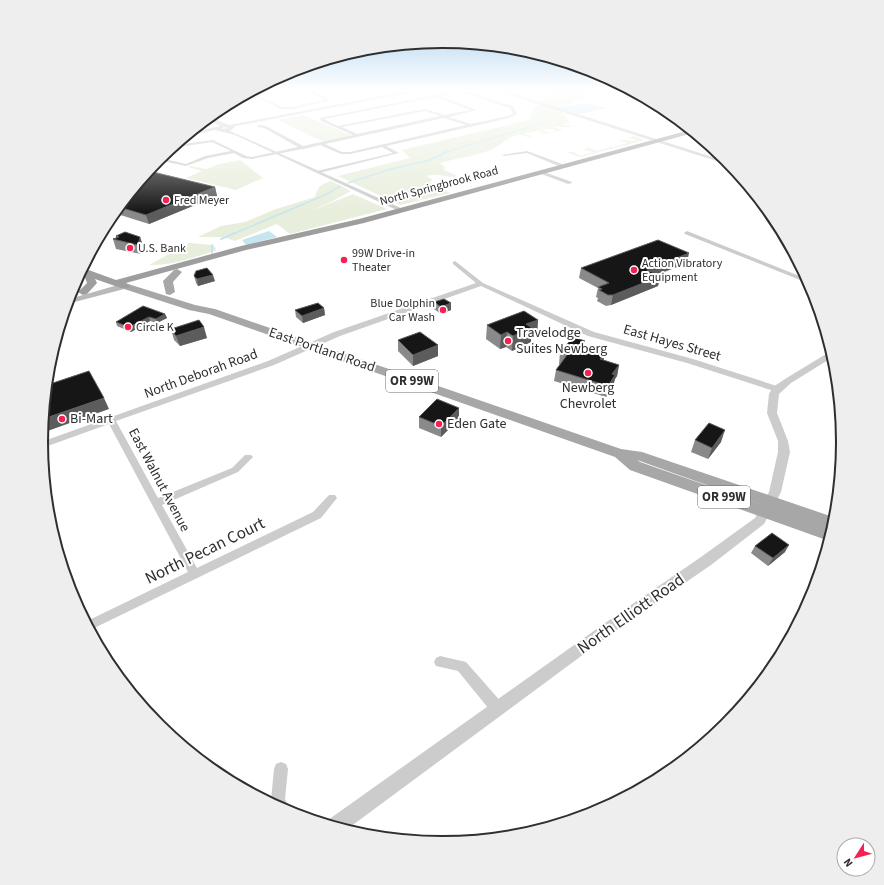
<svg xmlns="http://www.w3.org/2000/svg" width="884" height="885" font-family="'Source Sans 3',sans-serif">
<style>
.green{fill:#e8eedc}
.water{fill:#c6e5ef}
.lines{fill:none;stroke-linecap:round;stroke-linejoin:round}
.stream-far2{stroke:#c6e5ef;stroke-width:1}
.stream-far1{stroke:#c6e5ef;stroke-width:1.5}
.stream{stroke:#c6e5ef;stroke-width:2}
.minor{fill:#ccc;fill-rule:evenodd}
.tertiary{fill:#ccc;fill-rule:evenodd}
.secondary{fill:#b9b9b9;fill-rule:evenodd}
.primary{fill:#a7a7a7;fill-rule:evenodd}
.trunk{fill:#9e9e9e;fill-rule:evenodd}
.wall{fill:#8a8a8a}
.shaded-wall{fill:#5c5c5c}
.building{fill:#161616;stroke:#5c5c5c}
.poi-dot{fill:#f52251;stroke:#fff;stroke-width:1.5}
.labels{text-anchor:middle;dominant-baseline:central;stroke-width:4;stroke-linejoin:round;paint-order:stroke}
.far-street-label{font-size:12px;fill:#2f2f2f;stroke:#fff}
.far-poi-label{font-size:12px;fill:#2f2f2f;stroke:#fff;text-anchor:start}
.shield{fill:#fff;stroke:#6d6d6d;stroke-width:1}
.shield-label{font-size:13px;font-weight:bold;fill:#2f2f2f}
.poi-label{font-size:14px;fill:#2f2f2f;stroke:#fff;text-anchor:start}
.street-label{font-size:14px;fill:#2f2f2f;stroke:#fff}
.near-street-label{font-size:17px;fill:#2f2f2f;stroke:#fff}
.rim{fill:none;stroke:#2f2f2f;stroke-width:2}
</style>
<rect width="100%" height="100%" fill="#fff"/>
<g class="green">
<path d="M 555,89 L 590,89 L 583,94 L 584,96 L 568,106 L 558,108 L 570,122 L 563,125 L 574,126 C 567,129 562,125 554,128 L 564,130 L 553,132 L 556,131 L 553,129 L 542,129 L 546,132 L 551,132 L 541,134 L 542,132 L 537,131 L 523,134 L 532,136 L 529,137 L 530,138 C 526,137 522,134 518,135 C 508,137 500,146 491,150 C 474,156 457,158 440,163 L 445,167 L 444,170 L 458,176 C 447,179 438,172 427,176 L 432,180 L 430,182 L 450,193 L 400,205 L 338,176 L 410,158 L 402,150 L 529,120 L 535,107 L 548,99 Z"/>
<polygon points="304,115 350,135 350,136 324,142 278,120"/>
<polygon points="630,135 645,140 580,157 566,152 574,152 580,156 594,152 583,150 589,148 597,151 611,147 604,145 614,147 627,143 619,140 621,140 636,141 634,139 627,138 633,137"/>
<polygon points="240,160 263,178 236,190 186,178 202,171 188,167 191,166 206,169 220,164"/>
<path d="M 331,181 L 351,191 L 331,202 L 303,214 L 353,194 L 387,209 L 290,234 L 277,224 L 235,241 L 223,237 L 198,237 L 221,226 L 245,222 L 276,209 L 315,197 C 318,187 320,185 331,181 Z"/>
<path d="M 189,243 L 213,245 L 216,248 L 215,251 C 194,257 171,266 149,265 Z"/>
</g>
<g class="water">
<polygon points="587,103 606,108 580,114 559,108"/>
<polygon points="269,231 277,237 246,245 242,240"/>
</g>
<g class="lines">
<g class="stream-far2">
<polyline points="553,107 571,88"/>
<polyline points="446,152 546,122 552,116 551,109"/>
</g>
<g class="stream-far1">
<polyline points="348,183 391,169 430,160 448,151"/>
<polyline points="233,234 327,194 340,186"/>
</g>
<g class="stream">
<polyline points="221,239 235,233"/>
<polyline points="212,245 212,253"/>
</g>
<g class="minor">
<polygon points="261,88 270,88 253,93 282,107 292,107 324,100 302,88 307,88 327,98 328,101 292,109 281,109 249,93"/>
<path d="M 461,90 L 513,106 L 517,114 L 509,118 L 386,146 L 399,153 L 319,173 L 317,173 L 317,171 L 393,153 L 382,147 L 350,154 L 341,154 L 320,145 L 304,149 L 302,149 L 252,159 L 243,158 L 234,153 L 208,158 L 186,166 L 158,160 L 160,158 L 186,164 L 205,156 L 231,151 L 212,142 L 172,148 L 175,145 L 213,140 L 246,156 L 252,157 L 298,147 L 264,128 L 257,127 L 258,125 L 266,126 L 303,146 L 353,135 L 321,121 L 320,118 ZM 461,92 L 510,108 L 513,114 L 508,116 L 471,124 L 449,117 L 477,110 L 439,96 ZM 435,97 L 471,110 L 445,115 L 425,109 L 338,126 L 324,119 ZM 425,111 L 440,116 L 357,134 L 342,127 ZM 444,118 L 466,125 L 350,152 L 342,152 L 325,144 Z"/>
<polygon points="527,151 565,165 565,166 561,167 527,153 504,156 502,155"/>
<polygon points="541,171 572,182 572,183 568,184 539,173 539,172"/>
<polygon points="687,231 807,279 810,284 685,234 684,233"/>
<polygon points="455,261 483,283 594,332 693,359 780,387 781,389 777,391 774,391 687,363 588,336 481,286 340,336 274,365 116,421 158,498 232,468 245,455 251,455 253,457 238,472 162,505 197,568 313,512 329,495 335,495 337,498 321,518 90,630 85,622 188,572 109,424 42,448 41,442 268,361 334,332 476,283 453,264 453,262"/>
<polygon points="440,656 466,662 503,704 505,709 503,714 498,715 493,714 458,671 436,666 434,662 436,658"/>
<polygon points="281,762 286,764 288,769 285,799 290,810 289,813 272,804 271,800 274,769 276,764"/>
</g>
<g class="tertiary">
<path d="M 424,88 L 435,88 L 236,126 L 230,131 L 403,209 L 403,211 L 401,212 L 235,135 L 215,130 L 186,136 L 190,133 L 220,126 L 207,119 L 210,117 L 229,125 ZM 224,127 L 228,128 L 221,129 Z"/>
<polygon points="488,88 496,88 728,162 732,166"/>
<polygon points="831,351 833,357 791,383 779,394 777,413 788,441 790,452 781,492 764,524 711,565 615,631 346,830 327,825 328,820 605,623 701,557 755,518 769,492 778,452 778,441 767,413 769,394 773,387 785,379"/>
</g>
<polygon class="secondary" points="125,283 129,286 128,288 67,304 69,299"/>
<g class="primary">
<polygon points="177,269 182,272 173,282 175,292 170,295 166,294 163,281 174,270"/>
<path d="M 125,283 L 195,305 L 215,309 L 621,449 L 642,452 L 836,518 L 829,541 L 630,470 L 615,457 L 209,314 L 189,310 L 121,288 L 120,286 ZM 637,460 L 768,507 L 640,462 Z"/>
</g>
<polygon class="trunk" points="690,130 693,133 364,223 246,250 126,283 130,286 129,288 121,288 95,279 97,283 87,294 83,295 78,292 87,283 84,275 80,274 83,268 116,280 241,246 359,219"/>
</g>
<g class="wall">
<polygon points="149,171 215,187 217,196 149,224 114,213"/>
<polygon points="116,236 140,237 143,246 141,254 116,249 113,239 116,238"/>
<polygon points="687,263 657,275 658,286 611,305 606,306 597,301 598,298 596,297 598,288 579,278 581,268"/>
<polygon points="194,276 215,281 198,286 196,283"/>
<polygon points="434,302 451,310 441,314 434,309"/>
<polygon points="324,308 325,315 303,323 296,317 295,310"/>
<polygon points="165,314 167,318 157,323 150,321 131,332 117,326 116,322"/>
<polygon points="538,320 537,334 531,336 531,342 512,351 506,347 500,349 486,339 487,325"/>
<polygon points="171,329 207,338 180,346 174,340"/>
<polygon points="398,340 438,345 438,356 413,366 398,351"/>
<polygon points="585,341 584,346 605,353 603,360 619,365 617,376 615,379 613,386 606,397 554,381 556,370 560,365 559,364 560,353"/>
<polygon points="459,408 459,419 441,437 419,428 419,417"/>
<polygon points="695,440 721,442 708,459 691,452"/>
<polygon points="755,546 785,552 768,566 751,553"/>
</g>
<g class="shaded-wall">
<polygon points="215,187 217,196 149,224 146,215"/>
<polygon points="140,237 143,246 141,254 138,245"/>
<polygon points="689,253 687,263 645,279 647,270"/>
<polygon points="213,275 215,281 198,286 197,279"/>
<polygon points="661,276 658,286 611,305 613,295"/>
<polygon points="451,303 451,310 441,314 441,307"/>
<polygon points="324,308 325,315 303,323 302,316"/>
<polygon points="165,314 167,318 157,323 156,319"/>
<polygon points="149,317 150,321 131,332 129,327"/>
<polygon points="538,320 537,334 531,336 531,342 512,351 513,336 526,324"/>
<polygon points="204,327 207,338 180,346 176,336"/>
<polygon points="507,332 506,347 500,349 501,335"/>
<polygon points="585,341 583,351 581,345"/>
<polygon points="438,345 438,356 413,366 413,355"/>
<polygon points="605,353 603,363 600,359"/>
<polygon points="619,365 617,376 615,379 613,386 606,397 608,386 612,374"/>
<polygon points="104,398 109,409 42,433 43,419"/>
<polygon points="459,408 459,419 441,437 441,426"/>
<polygon points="725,430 721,442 708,459 712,448"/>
<polygon points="789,545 785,552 768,566 773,558"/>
</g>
<g class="building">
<polygon points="149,171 215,187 146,215 119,207"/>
<polygon points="125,232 140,237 138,245 113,239 119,237 116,236"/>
<polygon points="658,240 689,253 647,270 661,276 613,295 608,295 599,290 602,289 598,287 609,283 581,268"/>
<polygon points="207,268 213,275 197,279 194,276 196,271"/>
<polygon points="444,299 451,303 441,307 434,302"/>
<polygon points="318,303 324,308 302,316 295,310"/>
<polygon points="143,306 165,314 156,319 149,317 129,327 116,322"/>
<polygon points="524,311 538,320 526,324 532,328 513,336 507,332 501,335 487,325"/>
<polygon points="199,320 204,327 176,336 171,329"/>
<polygon points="420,332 438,345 413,355 398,340"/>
<polygon points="573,337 585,341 581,345 605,353 600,359 619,365 612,374 615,375 608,386 556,370 567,355 560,353"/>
<polygon points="89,371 104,398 43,419 47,385"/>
<polygon points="437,399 459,408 441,426 419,417"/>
<polygon points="709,423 725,430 712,448 695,440"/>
<polygon points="772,533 789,545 773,558 755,546"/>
</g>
<linearGradient id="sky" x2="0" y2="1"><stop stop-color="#9ac8eb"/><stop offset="0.42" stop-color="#fff"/><stop offset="1" stop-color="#fff" stop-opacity="0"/></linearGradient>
<rect width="884" height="212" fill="url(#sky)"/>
<g class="poi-dot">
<circle cx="166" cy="200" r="4"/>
<circle cx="130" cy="248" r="4"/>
<circle cx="344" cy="260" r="4"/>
<circle cx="634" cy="270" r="4"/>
<circle cx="443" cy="310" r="4"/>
<circle cx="128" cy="327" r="4"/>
<circle cx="508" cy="341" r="4"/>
<circle cx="588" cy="373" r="4"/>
<circle cx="62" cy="419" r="4"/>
<circle cx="439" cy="424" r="4"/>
</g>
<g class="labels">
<g class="far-street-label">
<text transform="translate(439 186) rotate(-15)">North Springbrook Road</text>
</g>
<g class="far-poi-label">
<text x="174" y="200">Fred Meyer</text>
<text x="138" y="248">U.S. Bank</text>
<text x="352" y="253">99W Drive-in<tspan x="352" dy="14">Theater</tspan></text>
<text x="642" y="263">Action Vibratory<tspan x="642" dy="14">Equipment</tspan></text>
<text x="435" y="303" text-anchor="end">Blue Dolphin<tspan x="435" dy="14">Car Wash</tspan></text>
<text x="136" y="327">Circle K</text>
</g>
<g class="shield">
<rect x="386" y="370" width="52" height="22" rx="3"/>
<rect x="698" y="486" width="52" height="22" rx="3"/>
</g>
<g class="shield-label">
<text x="412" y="381">OR 99W</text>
<text x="724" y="497">OR 99W</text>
</g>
<g class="poi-label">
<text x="516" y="333">Travelodge<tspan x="516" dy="16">Suites Newberg</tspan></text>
<text x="588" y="388" text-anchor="middle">Newberg<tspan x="588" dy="16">Chevrolet</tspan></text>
<text x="70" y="419">Bi-Mart</text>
<text x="447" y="424">Eden Gate</text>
</g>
<g class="street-label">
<text transform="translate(672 343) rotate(16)">East Hayes Street</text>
<text transform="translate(322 350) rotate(19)">East Portland Road</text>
<text transform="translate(201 374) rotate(-20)">North Deborah Road</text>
<text transform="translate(159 480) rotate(62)">East Walnut Avenue</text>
</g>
<g class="near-street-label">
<text transform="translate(205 551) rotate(-26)">North Pecan Court</text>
<text transform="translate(631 614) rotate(-35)">North Elliott Road</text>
</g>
</g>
<path d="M0 0H884V885H0ZM48 442a394 394 0 1 1 788 0a394 394 0 1 1-788 0Z" fill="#eee" fill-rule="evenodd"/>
<path class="rim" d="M48 442a394 394 0 1 1 788 0a394 394 0 1 1-788 0Z"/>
<g transform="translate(856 857) rotate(234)"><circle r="19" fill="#ffffff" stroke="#acacac"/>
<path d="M0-3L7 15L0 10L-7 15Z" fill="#f52251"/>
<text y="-6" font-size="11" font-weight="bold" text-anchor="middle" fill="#2f2f2f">N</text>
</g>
</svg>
